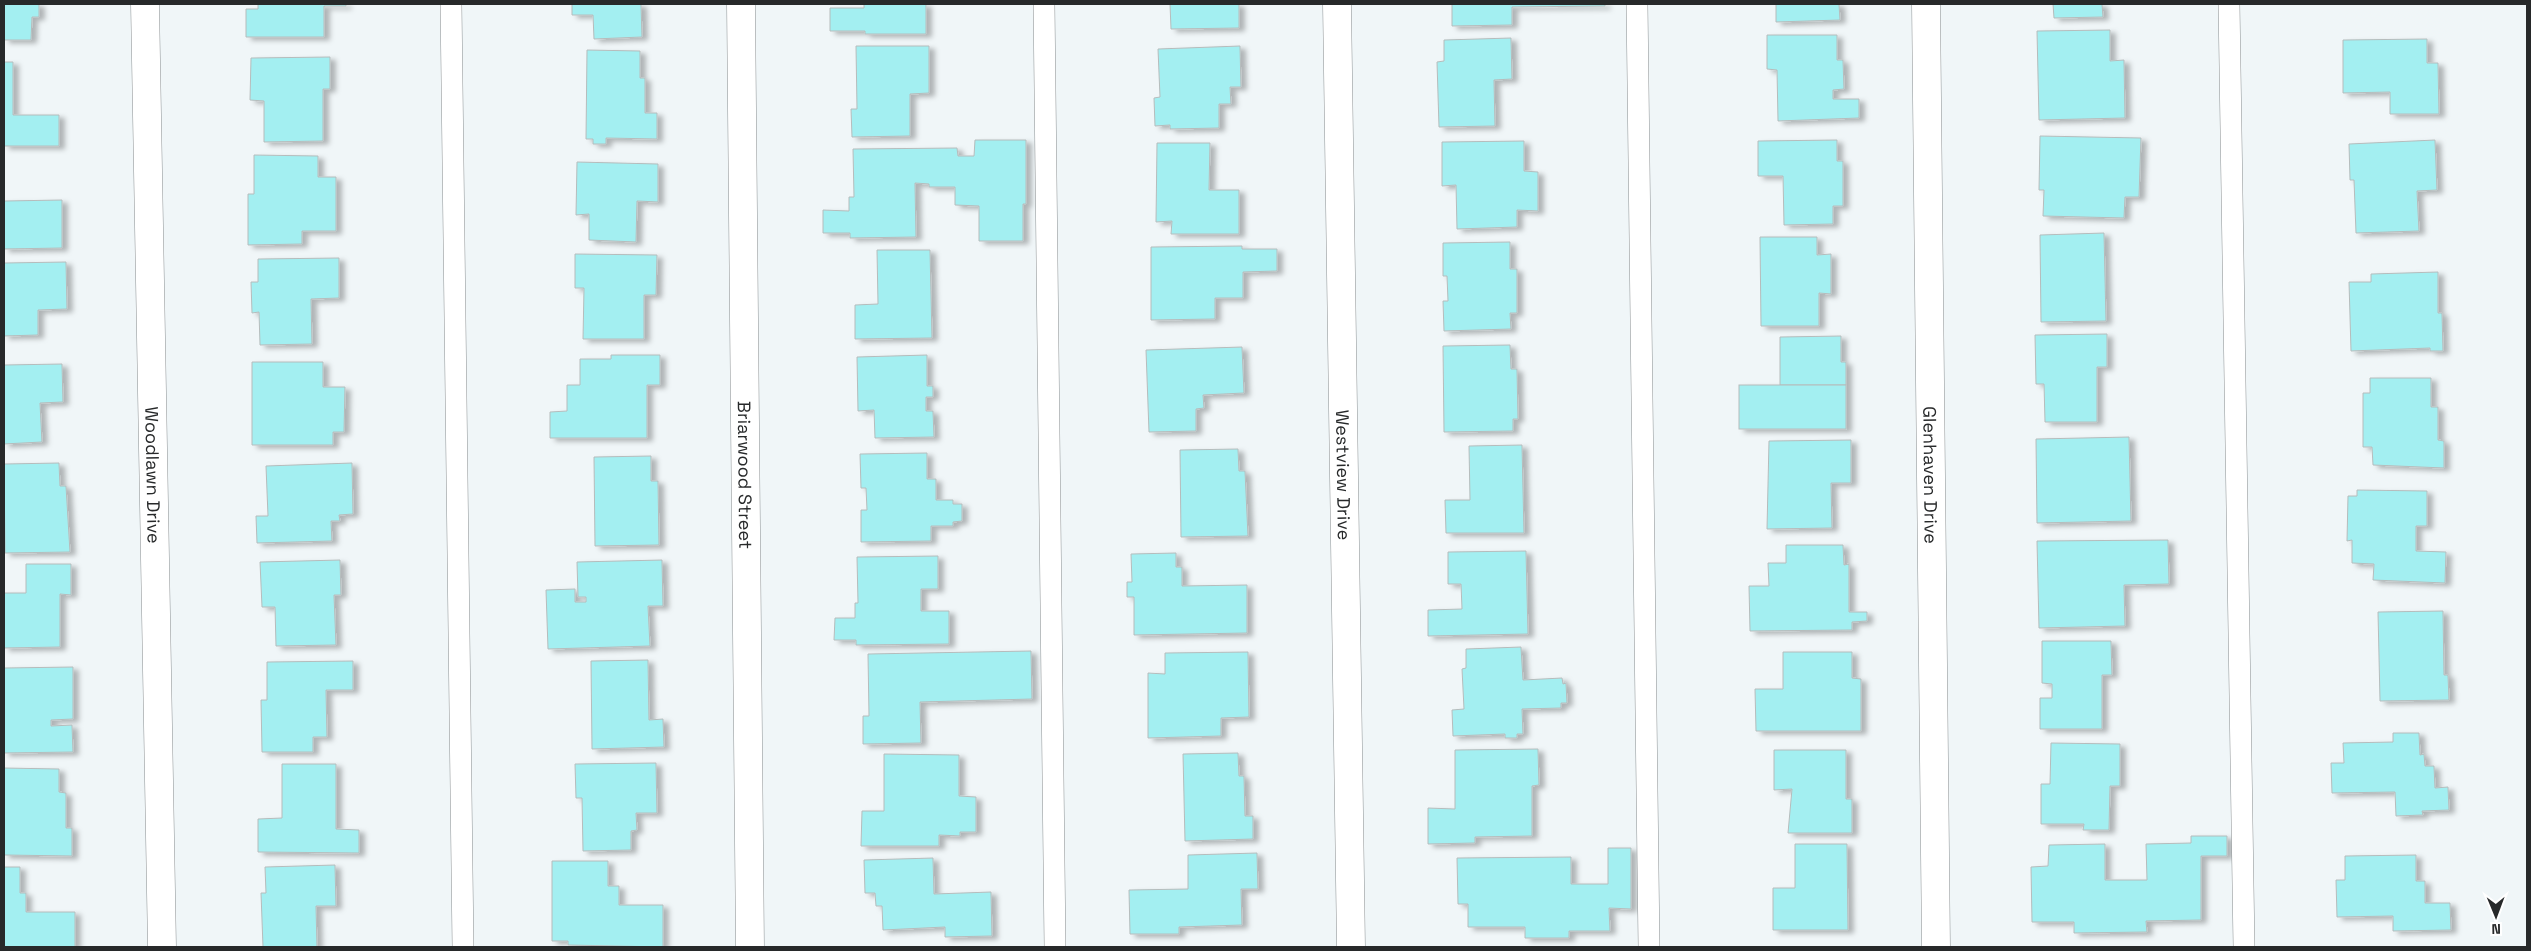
<svg xmlns="http://www.w3.org/2000/svg" width="2531" height="951" font-family="'Space Grotesk',sans-serif">
<style>
.building{fill:#a3eff1;stroke:#b6bcbc;filter:url(#shadow)}
.lines{fill:none;stroke-linecap:round;stroke-linejoin:round}
.lane-casing{stroke:#8b9092;stroke-width:22}
.street-casing{stroke:#8b9092;stroke-width:29}
.lane{stroke:#fff;stroke-width:21}
.street{stroke:#fff;stroke-width:28}
.labels{text-anchor:middle;dominant-baseline:central;stroke-width:4.5;stroke-linejoin:round;paint-order:stroke}
.street-label{font-size:18px;fill:#27292a;stroke:#fff}
</style>
<defs>
<filter id="shadow"><feDropShadow dx="5.5" dy="3" stdDeviation="2.5" flood-color="#0004"/></filter>
</defs>
<rect width="100%" height="100%" fill="#f0f6f8"/>
<g class="building">
<polygon points="4,4 39,4 39,17 32,17 31,40 4,40"/>
<polygon points="258,4 346,4 346,6 324,6 324,37 246,37 246,9 258,9"/>
<polygon points="572,4 641,4 642,37 594,39 593,15 572,15"/>
<polygon points="864,4 926,4 926,34 865,34 865,31 830,31 830,8 864,8"/>
<polygon points="1170,4 1239,4 1239,28 1171,29"/>
<polygon points="1452,4 1605,4 1605,6 1512,7 1512,25 1452,26"/>
<polygon points="1776,4 1839,4 1840,20 1776,22"/>
<polygon points="2053,4 2102,4 2103,17 2054,18"/>
<polygon points="2110,30 2110,61 2124,60 2125,118 2039,120 2037,31"/>
<polygon points="1767,35 1837,35 1837,60 1843,60 1844,89 1833,90 1833,99 1859,99 1859,118 1778,121 1777,70 1767,69"/>
<polygon points="1511,38 1512,79 1494,80 1495,126 1439,127 1437,62 1444,61 1444,40"/>
<polygon points="2427,39 2427,63 2438,63 2439,114 2390,114 2390,92 2343,93 2343,40"/>
<polygon points="856,46 929,46 929,93 910,94 910,136 852,137 851,109 857,109"/>
<polygon points="1240,46 1241,87 1230,87 1231,104 1219,104 1219,128 1170,129 1170,125 1155,126 1154,98 1160,97 1158,49"/>
<polygon points="587,50 640,51 640,78 645,78 645,113 657,113 657,139 606,138 606,144 593,144 593,139 586,139"/>
<polygon points="330,57 330,89 323,89 323,141 264,142 264,101 250,100 251,58"/>
<polygon points="4,62 13,62 13,115 59,115 59,146 4,146"/>
<polygon points="2040,136 2141,138 2139,197 2125,197 2124,218 2043,216 2044,190 2039,190"/>
<polygon points="975,140 1026,140 1026,204 1023,204 1023,241 979,241 979,206 955,205 955,187 929,187 929,184 915,183 916,237 850,238 850,233 823,233 823,210 849,211 849,197 854,197 853,149 957,148 958,156 974,156"/>
<polygon points="1837,140 1837,161 1843,161 1843,206 1833,206 1833,224 1784,225 1783,176 1758,176 1758,141"/>
<polygon points="2435,140 2437,190 2417,191 2419,231 2356,233 2354,180 2350,180 2349,144"/>
<polygon points="1524,141 1524,171 1538,172 1538,211 1517,210 1517,227 1457,229 1456,185 1442,186 1442,142"/>
<polygon points="1157,143 1210,143 1209,190 1239,190 1239,234 1171,234 1172,221 1156,222"/>
<polygon points="254,155 318,156 318,177 336,177 336,231 302,231 302,244 248,245 248,194 254,194"/>
<polygon points="577,162 658,164 658,202 637,201 636,242 589,240 589,214 576,215"/>
<polygon points="62,200 62,248 4,249 4,201"/>
<polygon points="2104,233 2106,321 2041,322 2040,235"/>
<polygon points="1760,237 1817,237 1817,255 1831,254 1831,294 1819,293 1819,326 1761,326"/>
<polygon points="1510,242 1510,269 1517,269 1517,313 1510,313 1511,329 1444,331 1443,301 1448,301 1447,276 1443,276 1443,243"/>
<polygon points="1242,246 1242,249 1277,249 1277,271 1243,272 1243,298 1215,298 1215,319 1151,320 1151,247"/>
<polygon points="877,250 930,250 932,338 855,339 855,305 878,304"/>
<polygon points="575,254 657,255 656,295 644,295 644,339 583,339 584,288 575,288"/>
<polygon points="339,258 339,298 311,299 312,344 260,345 259,312 252,313 251,282 258,282 258,259"/>
<polygon points="66,262 67,309 38,310 38,335 4,336 4,263"/>
<polygon points="2438,272 2438,313 2442,313 2443,351 2430,351 2430,348 2351,351 2349,282 2371,282 2371,274"/>
<polygon points="2107,334 2107,367 2097,367 2097,422 2045,422 2044,384 2036,384 2035,335"/>
<polygon points="1841,336 1841,362 1846,362 1846,385 1780,385 1780,337"/>
<polygon points="1510,345 1511,369 1517,369 1518,419 1513,419 1513,431 1444,432 1443,346"/>
<polygon points="1242,347 1244,393 1203,395 1204,408 1196,409 1196,431 1149,432 1146,350"/>
<polygon points="611,355 660,355 660,385 647,385 647,438 550,438 550,412 567,411 567,385 580,385 580,359 611,359"/>
<polygon points="927,355 927,386 933,386 933,397 926,397 926,411 933,411 934,437 875,438 874,410 858,411 857,357"/>
<polygon points="252,362 323,362 323,387 345,387 344,432 333,432 333,445 252,445"/>
<polygon points="62,364 63,402 40,403 42,442 4,444 4,365"/>
<polygon points="2370,378 2431,378 2431,407 2438,407 2438,440 2444,441 2444,468 2373,465 2372,447 2363,447 2363,393 2370,393"/>
<rect x="1739" y="385" width="107" height="44"/>
<polygon points="2129,437 2131,521 2037,523 2036,439"/>
<polygon points="1851,440 1851,483 1831,483 1832,528 1767,529 1769,441"/>
<polygon points="1522,445 1524,533 1446,533 1445,500 1470,500 1469,446"/>
<polygon points="1238,449 1239,471 1245,471 1248,536 1181,537 1180,450"/>
<polygon points="927,453 927,479 936,479 936,500 953,500 953,504 962,504 962,521 953,522 953,526 931,526 931,541 861,542 861,510 867,510 866,488 861,488 860,454"/>
<polygon points="651,456 651,481 658,481 659,545 595,546 594,457"/>
<polygon points="59,463 60,486 66,486 70,552 5,553 4,464"/>
<polygon points="352,463 353,514 339,515 340,521 331,521 332,541 257,543 256,516 268,516 266,466"/>
<polygon points="2357,490 2427,491 2427,526 2416,526 2416,551 2446,552 2445,583 2373,580 2374,564 2352,563 2352,540 2347,541 2348,496 2357,496"/>
<polygon points="2168,540 2169,584 2124,585 2125,626 2039,628 2037,541"/>
<polygon points="1786,545 1843,545 1844,565 1849,564 1849,612 1867,612 1867,621 1852,622 1852,630 1750,631 1749,586 1769,586 1768,563 1786,563"/>
<polygon points="1526,551 1528,634 1428,636 1428,610 1462,609 1461,584 1448,584 1448,552"/>
<polygon points="1176,553 1176,567 1182,567 1182,586 1247,585 1247,633 1134,635 1134,597 1127,597 1127,582 1132,582 1131,554"/>
<polygon points="938,556 938,589 921,589 921,611 949,611 949,644 856,645 856,640 834,640 835,618 855,618 855,603 858,603 857,557"/>
<polygon points="340,560 341,595 334,595 336,645 276,646 275,607 262,607 260,562"/>
<polygon points="662,560 663,606 648,606 650,646 548,649 546,590 575,589 575,602 586,602 586,597 578,597 577,562"/>
<polygon points="26,564 71,564 71,595 60,594 60,647 4,648 4,593 26,593"/>
<polygon points="2443,611 2444,675 2448,675 2449,700 2380,701 2378,612"/>
<polygon points="2042,641 2111,641 2112,675 2102,675 2102,729 2040,729 2040,698 2052,698 2052,684 2042,683"/>
<polygon points="1521,647 1523,680 1562,678 1563,684 1566,683 1567,703 1561,703 1561,708 1522,709 1523,734 1517,734 1517,738 1505,738 1505,734 1453,736 1452,710 1464,709 1462,669 1466,668 1466,649"/>
<polygon points="1031,651 1032,699 920,702 921,743 863,744 863,716 869,716 868,654"/>
<polygon points="1248,652 1249,717 1221,718 1221,736 1148,738 1148,673 1165,674 1165,653"/>
<polygon points="1783,652 1852,652 1852,678 1861,679 1861,731 1756,731 1755,689 1783,689"/>
<polygon points="648,660 649,720 663,719 664,747 592,749 591,661"/>
<polygon points="353,661 353,690 326,690 327,737 313,737 313,752 262,752 261,700 267,700 267,662"/>
<polygon points="73,667 73,719 51,720 51,726 72,725 73,752 4,753 4,668"/>
<polygon points="2393,733 2419,733 2420,755 2424,754 2425,766 2434,766 2435,788 2448,787 2449,810 2422,811 2423,815 2396,816 2395,792 2332,793 2331,763 2344,763 2343,743 2393,742"/>
<polygon points="2051,743 2120,744 2120,786 2110,786 2109,830 2083,830 2084,824 2041,824 2041,784 2050,784"/>
<polygon points="1538,749 1539,785 1532,786 1532,836 1475,837 1475,843 1428,844 1428,808 1455,809 1455,750"/>
<polygon points="1774,750 1846,750 1846,799 1852,799 1852,833 1788,833 1792,789 1774,790"/>
<polygon points="1238,753 1239,776 1244,776 1245,816 1253,816 1253,839 1185,841 1183,754"/>
<polygon points="884,754 959,755 959,796 976,797 976,832 960,832 960,836 939,835 939,846 861,846 862,811 884,811"/>
<polygon points="656,763 657,813 636,813 637,830 631,831 631,850 583,851 582,798 576,798 575,764"/>
<polygon points="282,764 336,764 336,829 359,830 359,853 258,852 258,819 282,818"/>
<polygon points="4,768 59,769 59,792 66,793 66,828 72,828 72,856 4,855"/>
<polygon points="2191,836 2227,836 2227,856 2201,856 2201,920 2146,921 2147,932 2074,933 2074,922 2032,922 2031,867 2048,866 2049,845 2105,844 2105,880 2147,880 2146,844 2191,843"/>
<polygon points="1795,844 1847,844 1848,930 1773,930 1773,888 1795,888"/>
<polygon points="1608,848 1631,848 1631,909 1609,908 1610,931 1569,931 1569,938 1525,938 1525,927 1468,927 1468,904 1458,904 1457,858 1571,857 1571,884 1608,884"/>
<polygon points="1257,853 1258,889 1241,889 1242,925 1179,927 1179,934 1130,934 1129,890 1188,889 1188,855"/>
<polygon points="2416,855 2416,881 2425,881 2425,903 2450,903 2451,930 2393,931 2393,916 2337,917 2336,880 2345,880 2345,856"/>
<polygon points="933,858 934,894 991,892 992,936 945,937 945,927 883,930 882,906 876,906 875,893 865,893 864,860"/>
<polygon points="552,861 608,861 608,886 619,886 619,905 663,905 663,947 568,945 568,941 552,941"/>
<polygon points="335,865 336,906 316,906 317,947 263,947 261,893 266,893 265,867"/>
<polygon points="4,867 20,867 20,893 26,893 26,912 75,912 75,947 4,947"/>
</g>
<g class="lines">
<defs>
<g id="lane">
<polyline points="451,4 463,947"/>
<polyline points="1044,4 1055,947"/>
<polyline points="1637,4 1649,947"/>
<polyline points="2229,4 2244,947"/>
</g>
<g id="street">
<path id="s1" d="M 145,4 L 162,947"/>
<path id="s2" d="M 741,4 L 750,947"/>
<path id="s3" d="M 1337,4 L 1351,947"/>
<path id="s4" d="M 1926,4 L 1936,947"/>
</g>
</defs>
<use href="#lane" class="lane-casing"/>
<use href="#street" class="street-casing"/>
<use href="#lane" class="lane"/>
<use href="#street" class="street"/>
</g>
<g class="labels">
<g class="street-label">
<text stroke="none"><textPath href="#s4" startOffset="471">Glenhaven Drive</textPath></text>
<text stroke="none"><textPath href="#s1" startOffset="471">Woodlawn Drive</textPath></text>
<text stroke="none"><textPath href="#s2" startOffset="471">Briarwood Street</textPath></text>
<text stroke="none"><textPath href="#s3" startOffset="471">Westview Drive</textPath></text>
</g>
</g>
<rect width="2531" height="951" fill="none" stroke="#27292a" stroke-width="10"/>
<g transform="translate(2496 916) rotate(179)" stroke="#ffffff" stroke-width="4" paint-order="stroke">
<path d="M0-4L9 19L0 12L-9 19Z" fill="#27292a"/>
<text y="-8" font-size="14" font-weight="bold" text-anchor="middle" fill="#27292a">N</text>
</g>
</svg>
